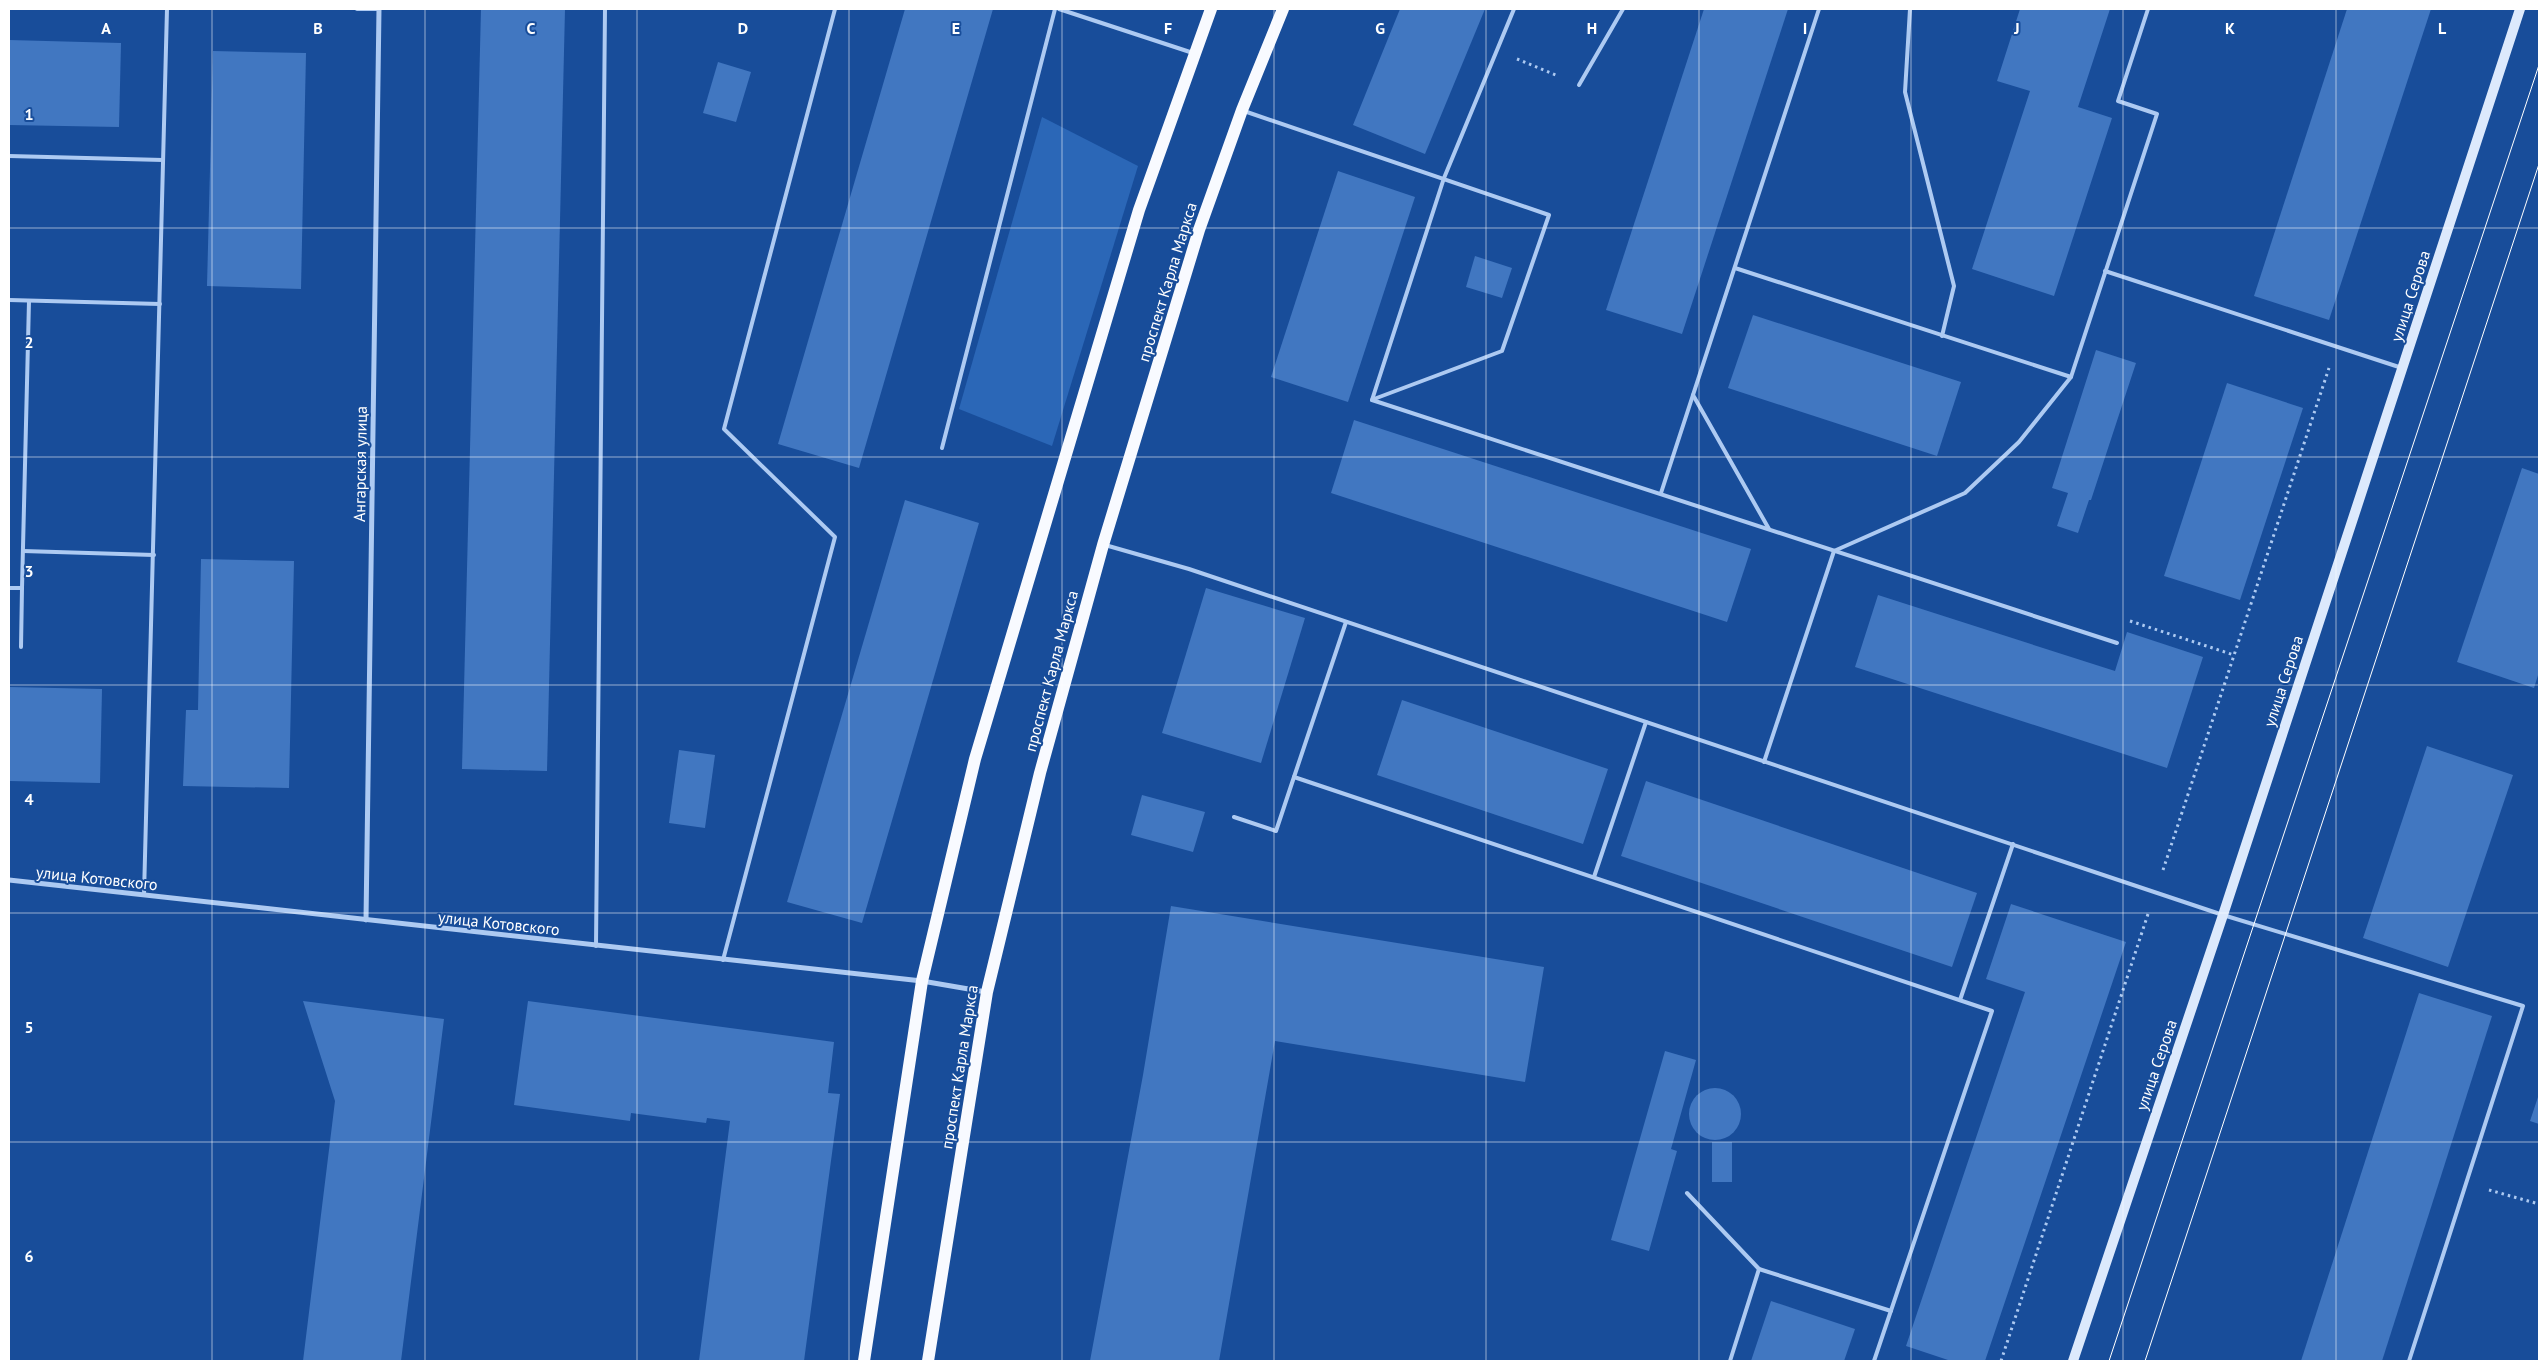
<svg xmlns="http://www.w3.org/2000/svg" width="2548" height="1370" font-family="'PT Sans',sans-serif">
<style>
.green{fill:#2b67b7}
.building{fill:#4177c1}
.lines{fill:none;stroke-linecap:round;stroke-linejoin:round}
.path{stroke:#adcaf2;stroke-width:3;stroke-dasharray:2.5 4;stroke-linecap:butt}
.lane{stroke:#adcaf2;stroke-width:4}
.street{stroke:#adcaf2;stroke-width:5}
.secondary{stroke:#dce9fc;stroke-width:10}
.primary{stroke:#f8faff;stroke-width:12}
.tram{stroke:#fff;stroke-width:1}
.grid{fill:none;stroke:#fff;stroke-width:1;stroke-opacity:0.55}
.labels{text-anchor:middle;dominant-baseline:central;stroke-width:4;stroke-linejoin:round;paint-order:stroke}
.street-label{font-size:16px;fill:#fff;stroke:#184d9a}
.grid-label{font-size:16px;text-anchor:middle;font-weight:bold;fill:#fff;stroke:#184d9a;stroke-width:4;stroke-linejoin:round;paint-order:stroke}
</style>
<rect width="100%" height="100%" fill="#184d9a"/>
<polygon class="green" points="1042,117 1138,166 1052,446 959,409"/>
<g class="building">
<polygon points="481,9 565,9 547,771 462,769"/>
<polygon points="905,9 993,9 859,468 778,444"/>
<polygon points="1400,9 1485,9 1425,154 1353,125"/>
<polygon points="1704,9 1788,9 1682,334 1606,310"/>
<polygon points="2020,9 2110,9 2078,107 2112,118 2054,296 1972,269 2030,91 1997,81"/>
<polygon points="2347,9 2431,9 2329,320 2254,296"/>
<polygon points="9,40 121,43 119,127 9,125"/>
<polygon points="213,51 306,53 301,289 207,286"/>
<polygon points="718,62 751,72 736,122 703,113"/>
<polygon points="1338,171 1415,197 1348,402 1271,377"/>
<polygon points="1475,256 1512,268 1502,298 1466,287"/>
<polygon points="1753,315 1961,382 1937,456 1728,388"/>
<polygon points="2096,350 2136,363 2091,500 2089,500 2078,533 2057,526 2068,493 2052,488"/>
<polygon points="2227,383 2303,408 2240,600 2164,576"/>
<polygon points="1354,420 1751,549 1727,622 1331,493"/>
<polygon points="2522,468 2539,474 2539,672 2534,688 2457,662"/>
<polygon points="905,500 979,523 862,923 787,902"/>
<polygon points="201,559 294,561 289,788 183,786 186,710 198,710"/>
<polygon points="1206,588 1305,618 1261,763 1162,733"/>
<polygon points="1878,595 2115,671 2127,632 2203,657 2167,768 1855,667"/>
<polygon points="9,687 102,689 100,783 9,781"/>
<polygon points="1402,700 1608,769 1583,844 1377,775"/>
<polygon points="2427,746 2513,775 2448,967 2363,938"/>
<polygon points="679,750 715,755 705,828 669,823"/>
<polygon points="1646,781 1977,893 1952,967 1621,856"/>
<polygon points="1142,795 1205,812 1193,852 1131,835"/>
<polygon points="2011,904 2126,942 1985,1361 1951,1361 1906,1346 2025,992 1986,979"/>
<polygon points="1171,906 1544,967 1525,1082 1275,1041 1219,1361 1090,1361 1143,1075"/>
<polygon points="2419,993 2492,1016 2382,1361 2301,1361"/>
<polygon points="303,1001 444,1019 401,1361 303,1361 335,1101"/>
<polygon points="528,1001 834,1042 828,1093 840,1094 804,1361 699,1361 730,1121 707,1118 706,1123 631,1113 630,1121 514,1105"/>
<polygon points="1665,1051 1696,1060 1671,1149 1677,1151 1649,1251 1611,1240"/>
<circle cx="1715" cy="1114" r="26"/>
<polygon points="2539,1094 2539,1124 2530,1121"/>
<rect x="1712" y="1142" width="20" height="40"/>
<polygon points="1771,1301 1855,1329 1844,1361 1751,1361"/>
</g>
<g class="lines">
<g class="path">
<polyline points="1517,59 1558,76"/>
<polyline points="2130,621 2234,655"/>
<polyline points="2163,870 2329,368"/>
<polyline points="2489,1190 2539,1204"/>
<polyline points="2001,1361 2148,914"/>
</g>
<g class="lane">
<polyline points="357,9 379,9"/>
<polyline points="1059,9 1193,53"/>
<polyline points="1910,9 1905,92 1954,286 1942,336"/>
<polyline points="1579,85 1623,9"/>
<polyline points="1244,111 1549,215 1502,351 1374,399"/>
<polyline points="9,156 163,160"/>
<polyline points="1735,268 2071,377 2157,114 2118,101 2148,9"/>
<polyline points="2105,271 2402,368"/>
<polyline points="9,300 160,304"/>
<polyline points="1693,395 1769,529"/>
<polyline points="1372,400 2117,643"/>
<polyline points="1372,400 1444,178 1514,9"/>
<polyline points="942,448 1055,9"/>
<polyline points="1661,493 1819,9"/>
<polyline points="1105,545 1189,569 2223,915 2523,1006 2409,1361"/>
<polyline points="23,551 154,555"/>
<polyline points="9,588 22,588 29,301"/>
<polyline points="1346,622 1294,777 1992,1011 1874,1361"/>
<polyline points="21,647 22,588"/>
<polyline points="1764,762 1834,551 1965,493 2019,442 2071,377"/>
<polyline points="1234,817 1276,831 1294,777"/>
<polyline points="1594,877 1646,722"/>
<polyline points="144,895 167,9"/>
<polyline points="596,946 605,9"/>
<polyline points="723,960 835,537 724,429 835,9"/>
<polyline points="1960,1000 2013,844"/>
<polyline points="1687,1193 1759,1269 1891,1311"/>
<polyline points="1730,1361 1759,1269"/>
</g>
<g class="street">
<polyline points="9,880 922,981 986,992"/>
<polyline points="366,920 379,9"/>
</g>
<polyline class="secondary" points="2073,1361 2223,915 2520,9"/>
<g class="primary">
<polyline points="864,1361 922,981 975,759 1139,210 1211,9"/>
<polyline points="928,1361 987,992 1040,773 1103,545 1199,230 1242,110 1283,9"/>
</g>
<g class="tram">
<polyline points="2109,1361 2539,65"/>
<polyline points="2145,1361 2539,164"/>
</g>
</g>
<path class="grid" d="M 212,9 L 212,1361M 425,9 L 425,1361M 637,9 L 637,1361M 849,9 L 849,1361M 1062,9 L 1062,1361M 1274,9 L 1274,1361M 1486,9 L 1486,1361M 1699,9 L 1699,1361M 1911,9 L 1911,1361M 2123,9 L 2123,1361M 2336,9 L 2336,1361M 9,228 L 2539,228M 9,457 L 2539,457M 9,685 L 2539,685M 9,913 L 2539,913M 9,1142 L 2539,1142"/>
<g class="labels">
<g class="street-label">
<text transform="translate(1167 282) rotate(-73)">проспект Карла Маркса</text>
<text transform="translate(2410 296) rotate(-72)">улица Серова</text>
<text transform="translate(360 464) rotate(-89)">Ангарская улица</text>
<text transform="translate(1051 671) rotate(-75)">проспект Карла Маркса</text>
<text transform="translate(2283 681) rotate(-72)">улица Серова</text>
<text transform="translate(97 878) rotate(6)">улица Котовского</text>
<text transform="translate(499 923) rotate(6)">улица Котовского</text>
<text transform="translate(2156 1065) rotate(-71)">улица Серова</text>
<text transform="translate(959 1067) rotate(-81)">проспект Карла Маркса</text>
</g>
</g>
<g class="grid-label">
<text x="106" y="34">A</text>
<text x="318" y="34">B</text>
<text x="531" y="34">C</text>
<text x="743" y="34">D</text>
<text x="956" y="34">E</text>
<text x="1168" y="34">F</text>
<text x="1380" y="34">G</text>
<text x="1592" y="34">H</text>
<text x="1805" y="34">I</text>
<text x="2017" y="34">J</text>
<text x="2230" y="34">K</text>
<text x="2442" y="34">L</text>
<text x="29" y="120">1</text>
<text x="29" y="348">2</text>
<text x="29" y="577">3</text>
<text x="29" y="805">4</text>
<text x="29" y="1033">5</text>
<text x="29" y="1262">6</text>
</g>
<rect width="2548" height="1370" fill="none" stroke="#ffffff" stroke-width="20"/>
</svg>
